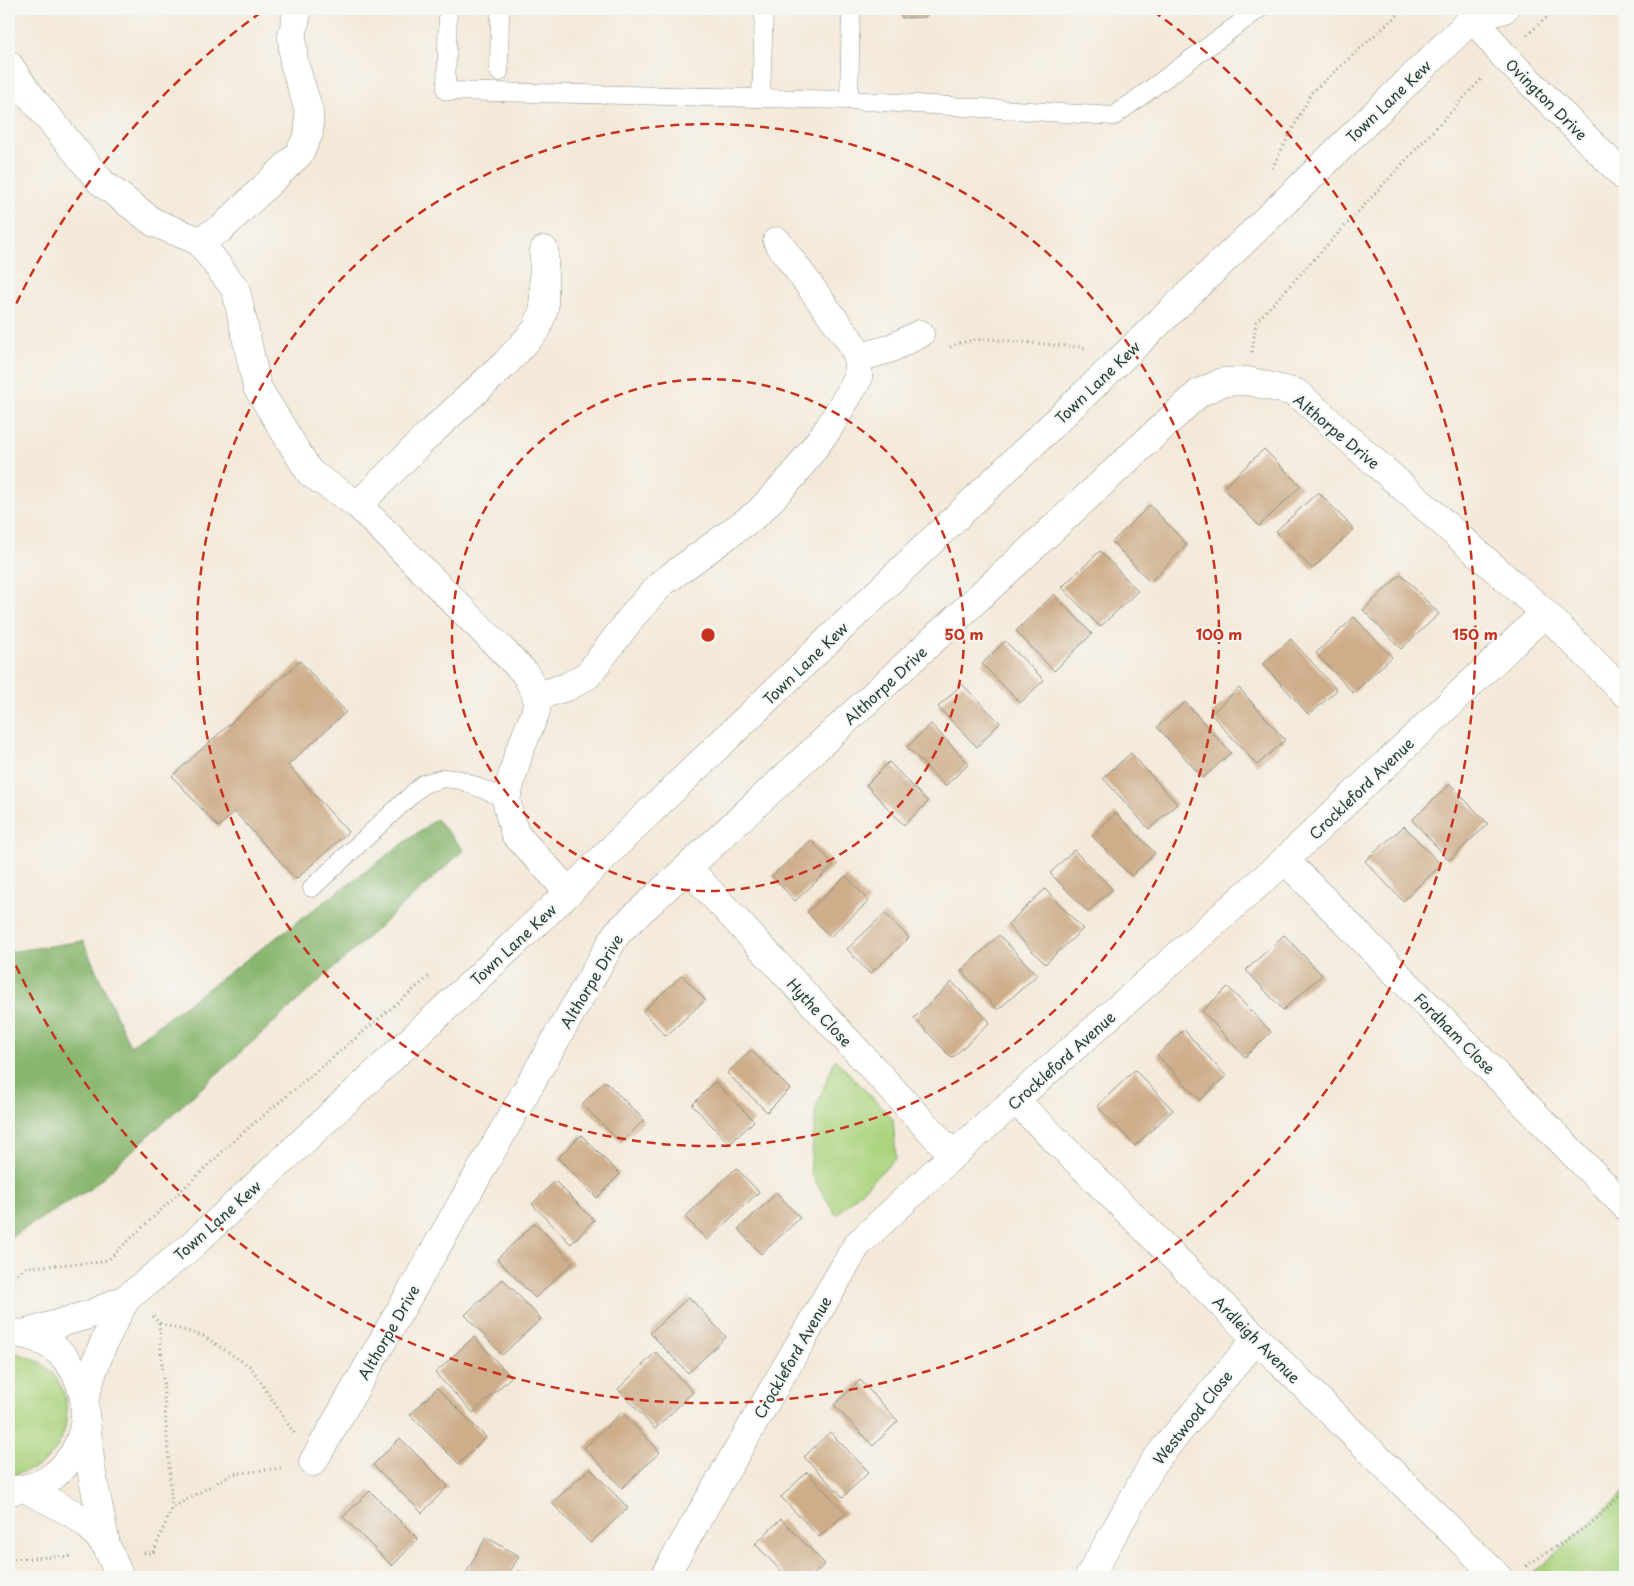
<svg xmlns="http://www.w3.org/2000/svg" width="1634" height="1586" font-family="'Playpen Sans',sans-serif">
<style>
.green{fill:#acd47f;stroke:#66885a}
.forest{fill:#89b66e;stroke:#547a51}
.building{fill:#cead8a}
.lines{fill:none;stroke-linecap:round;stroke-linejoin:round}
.service-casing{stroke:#8a9386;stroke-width:19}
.minor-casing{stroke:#8a9386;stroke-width:29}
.tertiary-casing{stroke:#8a9386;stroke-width:29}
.path{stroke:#8a9386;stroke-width:3;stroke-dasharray:1 4;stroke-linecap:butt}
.service{stroke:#fff;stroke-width:18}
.minor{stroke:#fff;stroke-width:28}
.tertiary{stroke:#fff;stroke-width:28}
.ring{fill:none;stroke:#c8321e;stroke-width:2.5;stroke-dasharray:9 6}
.labels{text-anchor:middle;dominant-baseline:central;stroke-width:4;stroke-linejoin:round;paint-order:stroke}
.street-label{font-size:15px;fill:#1f3d34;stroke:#f6f6f2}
.centre{fill:#c8321e;stroke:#f6f6f2;stroke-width:2.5}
.ring-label{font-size:15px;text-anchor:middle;font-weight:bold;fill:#c8321e;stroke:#f6f6f2;stroke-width:4;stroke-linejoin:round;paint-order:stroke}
</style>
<rect width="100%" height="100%" fill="#f6f6f2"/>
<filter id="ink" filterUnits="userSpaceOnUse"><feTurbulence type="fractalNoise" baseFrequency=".02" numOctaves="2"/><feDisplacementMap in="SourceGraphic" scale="10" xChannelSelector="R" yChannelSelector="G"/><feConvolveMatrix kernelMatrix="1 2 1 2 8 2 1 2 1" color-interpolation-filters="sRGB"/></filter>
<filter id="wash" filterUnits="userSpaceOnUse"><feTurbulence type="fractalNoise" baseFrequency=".0096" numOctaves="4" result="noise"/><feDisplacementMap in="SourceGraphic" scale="20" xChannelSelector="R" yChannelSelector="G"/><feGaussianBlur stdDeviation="1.12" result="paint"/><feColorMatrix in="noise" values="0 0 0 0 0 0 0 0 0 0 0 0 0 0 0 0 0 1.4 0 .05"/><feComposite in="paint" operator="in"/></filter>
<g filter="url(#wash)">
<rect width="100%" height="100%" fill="#f4e9d9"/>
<g class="green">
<polygon points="835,1059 893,1119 896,1158 836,1215 810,1172 816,1108"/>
<path d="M 9,1352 C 23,1354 36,1359 47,1368 C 75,1391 72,1439 45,1461 C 35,1470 22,1472 9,1475 Z"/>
<polygon points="1625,1492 1625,1577 1529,1577"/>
</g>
<polygon class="forest" points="436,819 464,850 90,1189 9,1238 9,952 83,941 130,1046"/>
<g id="blocks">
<g class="building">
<polygon points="902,9 926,9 926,17 902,18"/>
<polygon points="1264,449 1301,486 1259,526 1223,488"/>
<polygon points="1318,492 1354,529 1312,569 1276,531"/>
<polygon points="1150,505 1187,545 1150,582 1112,542"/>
<polygon points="1100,551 1138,591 1100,627 1062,587"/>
<polygon points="1401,574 1439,614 1401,649 1363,610"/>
<polygon points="1054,594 1092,634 1054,671 1016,631"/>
<polygon points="1354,617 1392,657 1353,693 1316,653"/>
<polygon points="1291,639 1337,690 1309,715 1263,664"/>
<polygon points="1005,641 1044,680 1020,703 982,664"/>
<polygon points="300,661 346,712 288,765 348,832 296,879 235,812 218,827 172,776"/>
<polygon points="962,684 1000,723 977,747 938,707"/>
<polygon points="1239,688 1285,740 1257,765 1211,714"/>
<polygon points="1185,702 1231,753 1203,778 1157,727"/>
<polygon points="931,724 969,764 945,786 907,747"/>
<polygon points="1131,753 1177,804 1149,829 1103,778"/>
<polygon points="889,762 928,802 904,825 866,785"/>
<polygon points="1450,784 1488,824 1449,860 1412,820"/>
<polygon points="1116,813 1155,853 1131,876 1092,836"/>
<polygon points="1404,826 1441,865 1403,901 1365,861"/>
<polygon points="811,840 834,865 795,901 772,876"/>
<polygon points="1074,850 1112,889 1088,912 1050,873"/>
<polygon points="846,876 869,901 830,937 807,912"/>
<polygon points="1045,889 1083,929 1045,964 1007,925"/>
<polygon points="885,913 909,938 870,974 847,949"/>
<polygon points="999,935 1037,975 998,1010 961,971"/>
<polygon points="1284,935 1322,975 1283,1010 1246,970"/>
<polygon points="682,975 705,1000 666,1036 643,1011"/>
<polygon points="952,982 990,1022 952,1058 914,1018"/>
<polygon points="1228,987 1271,1032 1245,1057 1202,1011"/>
<polygon points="1184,1030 1226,1076 1200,1100 1157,1055"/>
<polygon points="751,1050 790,1089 767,1112 727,1073"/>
<polygon points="1135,1070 1173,1110 1135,1146 1097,1106"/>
<polygon points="605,1081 644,1120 621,1143 582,1104"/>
<polygon points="715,1082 754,1121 730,1144 692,1105"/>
<polygon points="581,1135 620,1174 597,1198 558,1158"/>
<polygon points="736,1168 759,1192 707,1240 685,1217"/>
<polygon points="555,1181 594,1220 571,1244 532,1204"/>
<polygon points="777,1193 800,1218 761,1254 738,1229"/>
<polygon points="535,1223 573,1263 535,1298 497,1259"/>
<polygon points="503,1279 541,1319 502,1355 465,1315"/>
<polygon points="689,1297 726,1337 688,1373 650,1333"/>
<polygon points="474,1337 511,1377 473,1413 435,1373"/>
<polygon points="656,1352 693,1392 655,1429 618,1389"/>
<polygon points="860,1380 898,1421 873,1446 834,1405"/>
<polygon points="437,1388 486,1437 459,1464 410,1415"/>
<polygon points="622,1412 660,1452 622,1488 584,1448"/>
<polygon points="830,1432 869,1472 843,1497 804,1457"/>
<polygon points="400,1438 448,1486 422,1513 373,1465"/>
<polygon points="590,1468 628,1508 590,1543 552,1503"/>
<polygon points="807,1472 846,1513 819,1537 781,1497"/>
<polygon points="370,1491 418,1539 392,1566 343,1517"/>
<polygon points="781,1519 825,1564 811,1577 787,1577 755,1544"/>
<polygon points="486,1537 519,1556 507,1577 464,1577"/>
<polygon points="518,1571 530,1577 514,1577"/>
</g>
</g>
</g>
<g filter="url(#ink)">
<use href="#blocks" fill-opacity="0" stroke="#8a9386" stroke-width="1"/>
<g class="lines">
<defs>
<g id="service">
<polyline points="448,9 446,91 849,100 1114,116 1259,9"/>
<polyline points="499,72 500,9"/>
<polyline points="761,98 764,9"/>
<polyline points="849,100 851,9"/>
<polyline points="312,888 423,784 444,778 461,780 506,799"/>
</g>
<g id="minor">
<polyline points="1473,18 1503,55 1625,177"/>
<polyline points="9,65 28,93 101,182 153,222 199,241 236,290 257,387 310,473 358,505 525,673 537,696 536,711 519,752 506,799 509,813 515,834 569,892"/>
<polyline points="199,241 222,228 299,154 309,133 309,111 294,63 292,36 298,9"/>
<polyline points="858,358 889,349 920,334"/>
<polyline points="358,505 429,434 505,364 537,329 544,308 544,250"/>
<polyline points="537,696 567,687 588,675 634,614 662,583 758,513 793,476 828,429 858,379 858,358 853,345 777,241"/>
<polyline points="1285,860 1625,1206"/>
<polyline points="688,868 953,1155"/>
<polyline points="1016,1101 1498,1577"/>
<polyline points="86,1421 91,1468 106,1545 120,1577"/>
<polyline points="313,1462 617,933 1199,393 1223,382 1248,381 1297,393 1545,613 1625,693"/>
<polyline points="26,1489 72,1513 88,1525 106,1545"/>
<polyline points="664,1577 857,1245 953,1155 1285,860 1545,613"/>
<polyline points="1089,1577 1155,1460 1257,1338"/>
</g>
<g id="tertiary">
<polyline points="1473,18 1504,9"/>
<polyline points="23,1334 91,1314 127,1298 189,1248 569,892 638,823 1299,188 1473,18 1477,9"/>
<path d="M 85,1398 C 95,1360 107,1332 127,1298"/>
<path d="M 9,1491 C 22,1489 37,1487 49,1479 C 110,1438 90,1341 15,1333"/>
</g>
</defs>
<use href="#service" class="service-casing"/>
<use href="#minor" class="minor-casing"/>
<use href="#tertiary" class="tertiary-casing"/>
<g class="path">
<polyline points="1527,35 1556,9"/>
<polyline points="1272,168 1312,92 1404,9"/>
<polyline points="950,347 959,343 973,340 990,339 1087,348"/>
<polyline points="1252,352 1256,322 1483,77"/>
<polyline points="9,1279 27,1267 102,1262 110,1258 239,1136 431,975"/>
<polyline points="153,1316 159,1323 203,1336 251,1367 294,1433"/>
<polyline points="159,1323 172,1508"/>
<polyline points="144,1553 153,1553 172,1508 232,1474 282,1468"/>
<polyline points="9,1559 73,1556"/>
<polyline points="1526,1566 1592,1523 1625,1490"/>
</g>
<use href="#service" class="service"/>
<use href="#minor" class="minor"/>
<use href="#tertiary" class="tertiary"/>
</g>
</g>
<g class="ring">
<circle cx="708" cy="635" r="256"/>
<circle cx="708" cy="635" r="511"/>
<path d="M10 317A767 767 0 0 1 263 11M1153 11A767 767 0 1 1 10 953"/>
</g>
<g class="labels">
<g class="street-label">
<text transform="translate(1547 99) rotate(45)">Ovington Drive</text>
<text transform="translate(1388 101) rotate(-44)">Town Lane Kew</text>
<text transform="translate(1097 382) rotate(-44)">Town Lane Kew</text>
<text transform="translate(1337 431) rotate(40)">Althorpe Drive</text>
<text transform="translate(805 663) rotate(-44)">Town Lane Kew</text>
<text transform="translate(885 685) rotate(-43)">Althorpe Drive</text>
<text transform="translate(1361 788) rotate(-44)">Crockleford Avenue</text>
<text transform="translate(513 944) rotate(-43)">Town Lane Kew</text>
<text transform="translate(591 981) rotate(-59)">Althorpe Drive</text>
<text transform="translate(820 1012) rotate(47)">Hythe Close</text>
<text transform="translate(1455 1033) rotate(45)">Fordham Close</text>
<text transform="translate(1061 1060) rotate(-42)">Crockleford Avenue</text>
<text transform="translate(217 1220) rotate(-42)">Town Lane Kew</text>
<text transform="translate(388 1332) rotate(-60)">Althorpe Drive</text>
<text transform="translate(1257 1339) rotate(45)">Ardleigh Avenue</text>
<text transform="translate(792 1357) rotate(-60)">Crockleford Avenue</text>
<text transform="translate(1192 1417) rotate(-51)">Westwood Close</text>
</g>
</g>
<circle cx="708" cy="635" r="8" class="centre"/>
<g class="ring-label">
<text x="964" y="640">50 m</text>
<text x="1219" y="640">100 m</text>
<text x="1475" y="640">150 m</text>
</g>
<rect width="1634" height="1586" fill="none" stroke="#f6f6f2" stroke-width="30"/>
</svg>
